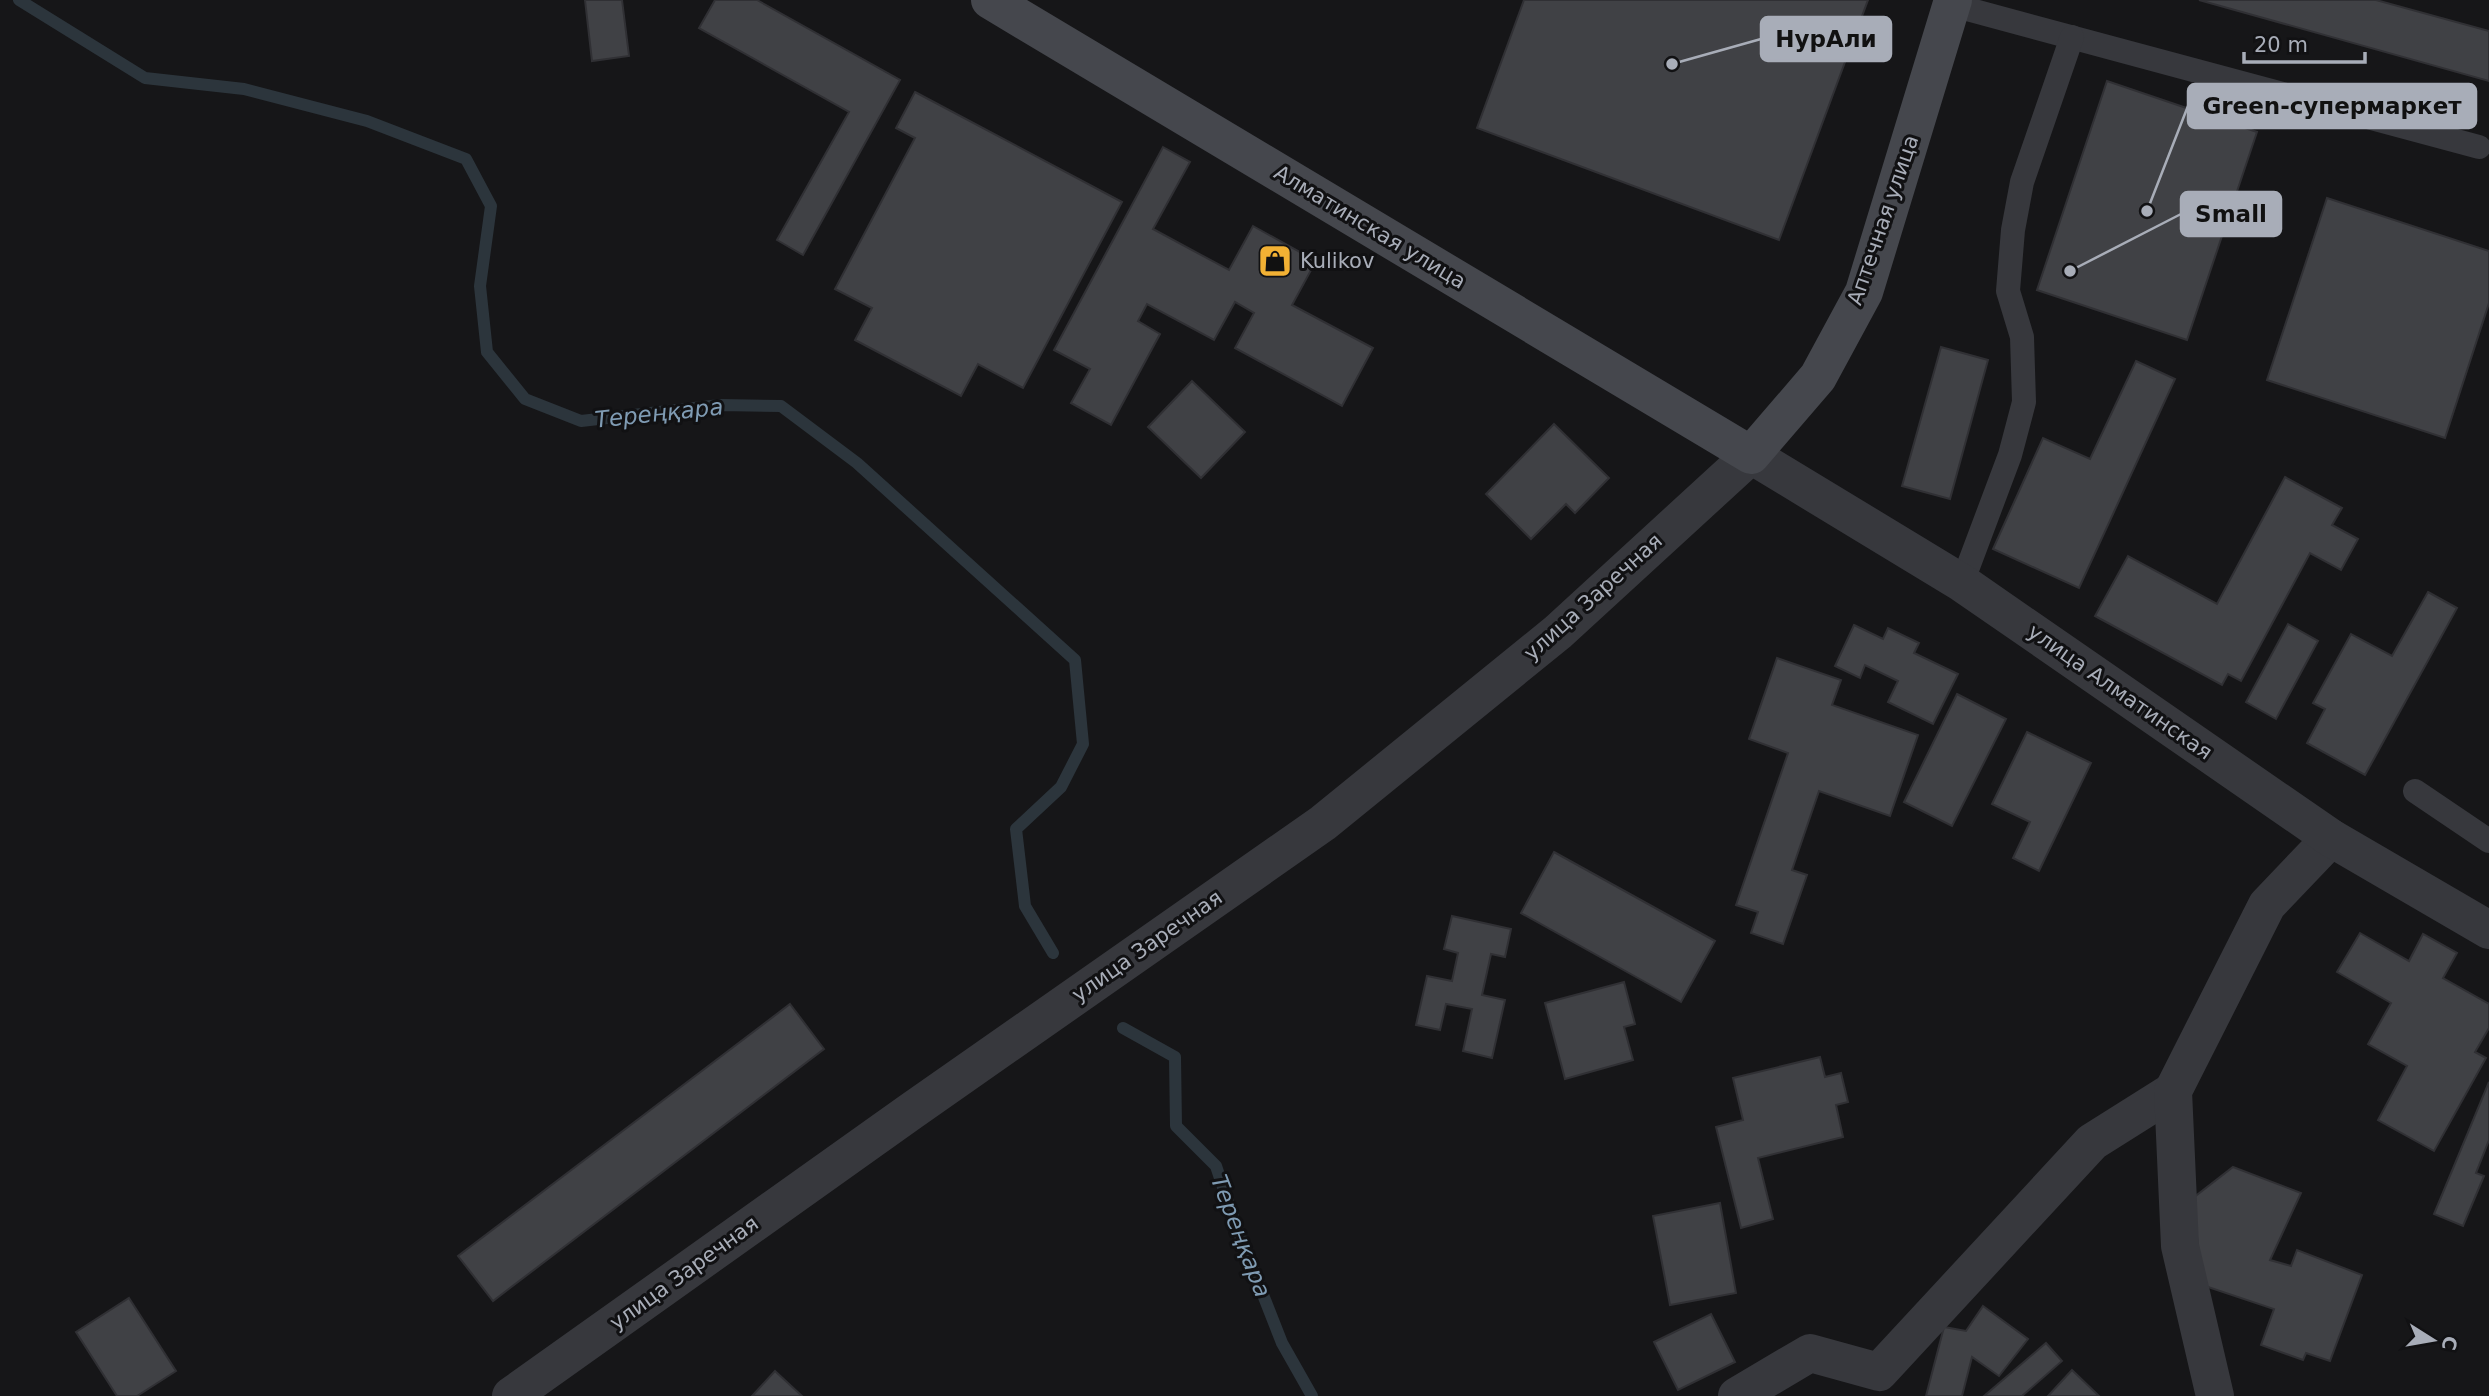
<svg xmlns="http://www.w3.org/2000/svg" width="2489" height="1396" font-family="'DejaVu Sans',sans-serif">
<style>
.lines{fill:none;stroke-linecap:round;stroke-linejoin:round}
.stream{stroke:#2c353c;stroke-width:12}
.building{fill:#404145;stroke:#303034;stroke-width:2}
.service{stroke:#37383d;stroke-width:24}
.minor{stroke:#37383d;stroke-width:38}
.tertiary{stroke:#37383d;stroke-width:38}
.secondary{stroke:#45474d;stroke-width:38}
.labels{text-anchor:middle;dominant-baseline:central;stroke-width:6;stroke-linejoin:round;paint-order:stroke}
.street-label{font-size:21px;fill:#a8adb8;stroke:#111113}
.poi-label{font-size:21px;fill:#a8adb8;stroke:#111113;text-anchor:start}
.water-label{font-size:23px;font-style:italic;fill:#7f9bb3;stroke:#111113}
.leader{fill:none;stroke:#a8adb8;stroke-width:2.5}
.callout-dot{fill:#a8adb8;stroke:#111113;stroke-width:2.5}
.callout{fill:#a8adb8;stroke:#a8adb8;stroke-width:2.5}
.callout-label{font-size:23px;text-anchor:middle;font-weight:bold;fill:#111}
</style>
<rect width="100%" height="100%" fill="#161618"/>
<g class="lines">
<g class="stream">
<polyline points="19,0 145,78 244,89 367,121 466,159 491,206 480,286 487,352 525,399 581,421 720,405 781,406 857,463 1075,660 1083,744 1061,787 1016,829 1025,906 1053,953"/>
<polyline points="1123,1028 1175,1057 1176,1126 1216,1166 1236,1226 1282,1343 1312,1396"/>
</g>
</g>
<g class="building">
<polygon points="585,0 622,0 629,56 592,61"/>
<polygon points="715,0 757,0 900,80 803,255 777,240 849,112 699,28"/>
<polygon points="1524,0 1868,0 1779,240 1477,128"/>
<polygon points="2199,0 2376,0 2489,31 2489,81"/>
<polygon points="2107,81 2257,132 2187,340 2037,290"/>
<polygon points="915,92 1122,202 1023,388 978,364 961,396 855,340 872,308 835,289 915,138 896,128"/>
<polygon points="1163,147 1190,162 1153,229 1229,270 1253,226 1316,261 1292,305 1373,348 1342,406 1235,348 1254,313 1235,302 1214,340 1147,304 1138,321 1160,334 1111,425 1071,403 1090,369 1054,350"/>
<polygon points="2327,198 2489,251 2489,303 2445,438 2267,380"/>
<polygon points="1941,347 1988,360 1950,499 1902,486"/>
<polygon points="2136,361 2175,379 2079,588 1993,549 2043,438 2090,459"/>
<polygon points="1192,381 1245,432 1201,478 1148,427"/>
<polygon points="1554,424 1609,478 1575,513 1566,504 1531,539 1486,494"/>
<polygon points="2285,477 2342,508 2332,525 2358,539 2341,570 2310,553 2241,681 2228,674 2222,685 2095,616 2128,556 2217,604"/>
<polygon points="2428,592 2457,608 2365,775 2307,743 2325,709 2313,703 2351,634 2392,656"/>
<polygon points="2288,624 2318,641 2276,719 2246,702"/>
<polygon points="1854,625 1883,639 1888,628 1919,643 1914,653 1958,674 1933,724 1888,702 1898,681 1865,665 1860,678 1835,666"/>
<polygon points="1777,658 1841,680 1832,705 1918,735 1890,816 1819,791 1792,870 1807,875 1783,944 1751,933 1758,912 1736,905 1788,753 1749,739"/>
<polygon points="1957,694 2006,719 1952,826 1904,802"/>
<polygon points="2027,732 2091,763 2039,871 2013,858 2030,822 1992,804"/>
<polygon points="1554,852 1715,941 1681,1002 1521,913"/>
<polygon points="1452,916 1511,929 1505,957 1491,954 1482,995 1505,1000 1492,1058 1463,1051 1472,1009 1446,1004 1440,1030 1416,1025 1427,976 1452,981 1458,953 1444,949"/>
<polygon points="2360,933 2409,961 2423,934 2457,953 2443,978 2489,1004 2489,1028 2475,1052 2486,1058 2434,1151 2378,1120 2407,1066 2368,1044 2391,1003 2337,972"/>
<polygon points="1624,982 1635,1024 1624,1027 1633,1060 1565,1079 1545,1003"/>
<polygon points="790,1004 824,1049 493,1301 458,1256"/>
<polygon points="1820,1057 1825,1077 1841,1073 1848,1102 1836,1105 1843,1137 1758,1158 1773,1219 1741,1228 1716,1127 1743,1120 1733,1078"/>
<polygon points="2489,1082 2489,1140 2476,1173 2484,1176 2463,1226 2434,1214"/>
<polygon points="2233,1167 2301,1193 2270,1260 2291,1266 2297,1250 2362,1275 2330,1361 2306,1353 2303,1360 2261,1345 2274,1309 2202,1285 2193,1198"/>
<polygon points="1720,1203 1736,1293 1670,1305 1653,1216"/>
<polygon points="129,1298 176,1371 137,1396 117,1396 76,1332"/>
<polygon points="1983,1306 2028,1339 1999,1376 1972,1357 1962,1396 1926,1396 1944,1327 1966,1331"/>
<polygon points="1711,1314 1735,1362 1678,1390 1654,1342"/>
<polygon points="2046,1343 2062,1361 2022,1396 1984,1396"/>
<polygon points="2072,1370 2099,1396 2048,1396"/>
<polygon points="775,1371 802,1396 752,1396"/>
</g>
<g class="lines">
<g class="service">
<polyline points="1952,5 2479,147"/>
<polyline points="1962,583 2010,455 2024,402 2022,337 2008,291 2013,230 2022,182 2072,37"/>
<polyline points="2415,791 2489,841"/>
</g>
<g class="minor">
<polyline points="1737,1396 1810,1353 1879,1372 2092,1142 2173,1091"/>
<polyline points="2215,1396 2180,1246 2173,1091 2267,905 2331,838"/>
</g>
<polyline class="tertiary" points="511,1396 910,1112 1323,823 1558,632 1751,455 1962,583 2331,838 2489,930"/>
<polyline class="secondary" points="990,0 1751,455 1818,377 1864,292 1953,0"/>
</g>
<defs>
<symbol id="shop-square" viewBox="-11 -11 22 22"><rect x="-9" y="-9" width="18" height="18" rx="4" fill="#f2b134" stroke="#111113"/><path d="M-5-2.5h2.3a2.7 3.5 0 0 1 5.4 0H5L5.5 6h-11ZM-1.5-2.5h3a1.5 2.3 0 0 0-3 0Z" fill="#111"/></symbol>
</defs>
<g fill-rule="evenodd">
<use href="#shop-square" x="1256" y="242" width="38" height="38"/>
</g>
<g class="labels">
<g class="street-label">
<text transform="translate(1883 220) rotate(-71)">Аптечная улица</text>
<text transform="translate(1370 227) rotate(31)">Алматинская улица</text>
<text transform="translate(1593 597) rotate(-42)">улица Заречная</text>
<text transform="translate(2120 692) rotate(35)">улица Алматинская</text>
<text transform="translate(1147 946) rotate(-35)">улица Заречная</text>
<text transform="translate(684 1273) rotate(-36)">улица Заречная</text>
</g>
<g class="poi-label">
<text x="1300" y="261">Kulikov</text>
</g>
<g class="water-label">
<text transform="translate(659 413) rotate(-6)">Тереңқара</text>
<text transform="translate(1241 1236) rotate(69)">Тереңқара</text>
</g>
</g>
<path class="leader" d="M1672 64L1761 39M2147 211L2188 106M2070 271L2181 214"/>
<g class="callout-dot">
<circle cx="1672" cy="64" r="7"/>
<circle cx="2147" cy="211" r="7"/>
<circle cx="2070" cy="271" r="7"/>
</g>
<g class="callout">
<rect x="1761" y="17" width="130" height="44" rx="7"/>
<rect x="2188" y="84" width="288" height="44" rx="7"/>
<rect x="2181" y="192" width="100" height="44" rx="7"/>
</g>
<g class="callout-label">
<text x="1826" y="47">НурАли</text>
<text x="2332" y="114">Green-супермаркет</text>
<text x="2231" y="222">Small</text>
</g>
<g transform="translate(2433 1340) rotate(101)" stroke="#111113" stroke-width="5" paint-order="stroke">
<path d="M0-5L12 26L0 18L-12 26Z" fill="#a8adb8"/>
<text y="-10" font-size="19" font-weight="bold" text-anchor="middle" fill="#a8adb8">С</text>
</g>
<path d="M2244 52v10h121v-10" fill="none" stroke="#a8adb8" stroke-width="3.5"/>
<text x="2254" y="52" font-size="21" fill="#a8adb8" stroke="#111113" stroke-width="5" paint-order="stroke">20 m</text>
</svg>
